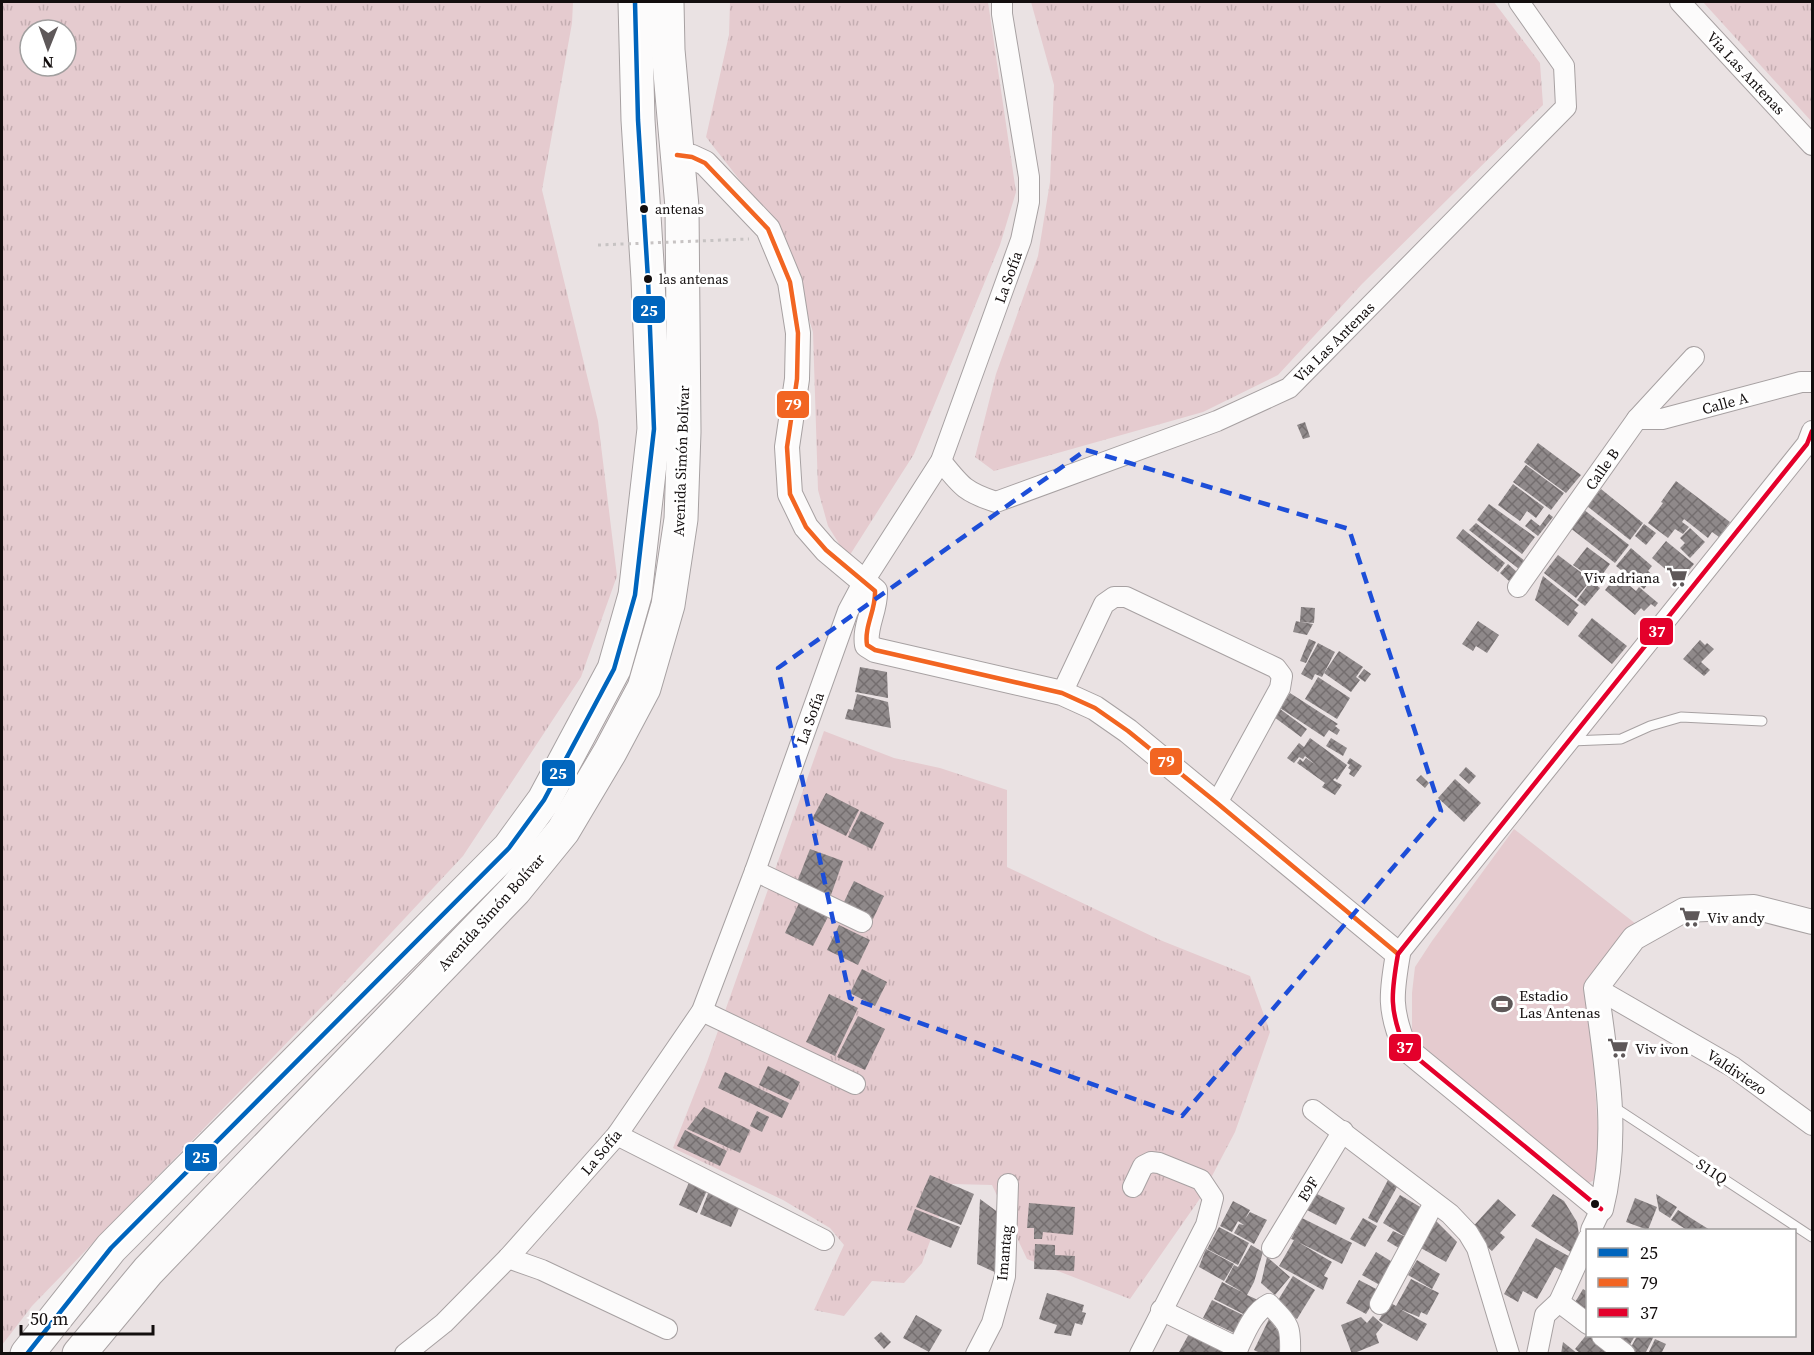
<svg xmlns="http://www.w3.org/2000/svg" width="1814" height="1355" font-family="'Source Serif 4',serif">
<style>
.grass{fill:url(#grass-tufts);fill-rule:evenodd}
.pitch{fill:#e5cbcf}
.building{fill:url(#building-cross-hatch)}
.lines{fill:none;stroke-linecap:round;stroke-linejoin:round}
.service-casing{stroke:#a7a1a2;stroke-width:11}
.minor-casing{stroke:#a7a1a2;stroke-width:22}
.tertiary-casing{stroke:#a7a1a2;stroke-width:26}
.trunk-casing{stroke:#a7a1a2;stroke-width:35}
.service{stroke:#fcfbfb;stroke-width:9}
.minor{stroke:#fcfbfb;stroke-width:20}
.tertiary{stroke:#fcfbfb;stroke-width:24}
.trunk{stroke:#fcfbfb;stroke-width:33}
.path-bridge{stroke:#c7c3c3;stroke-width:3;stroke-dasharray:3 4.5;stroke-linecap:butt}
.bus-1-casing{stroke:#fff;stroke-width:9}
.bus-2-casing{stroke:#fff;stroke-width:9}
.bus-3-casing{stroke:#fff;stroke-width:9}
.bus-1{stroke:#0065bd;stroke-width:4.5}
.bus-2{stroke:#f26522;stroke-width:4.5}
.bus-3{stroke:#e4002b;stroke-width:4.5}
.marked{fill:none;stroke:#1d4ed8;stroke-width:4.5;stroke-dasharray:12 8;stroke-linejoin:round}
.bus-dot{fill:#130e0e;stroke:#fff;stroke-width:2}
.labels{text-anchor:middle;dominant-baseline:central;stroke-width:6;stroke-linejoin:round;paint-order:stroke}
.bus-label{font-size:14px;fill:#130e0e;stroke:#fff;text-anchor:start}
.street-label{font-size:15px;fill:#130e0e;stroke:#fff}
.poi-label{font-size:15px;fill:#130e0e;stroke:#fff;text-anchor:start}
.line-badge{stroke:#fff;stroke-width:2}
.badge-label{font-size:16px;text-anchor:middle;font-weight:bold;fill:#fff}
</style>
<defs>
<pattern id="grass-tufts" width="24" height="20" patternUnits="userSpaceOnUse" patternTransform="scale(1.5)"><rect width="24" height="20" fill="#e5cbcf"/><path d="M3 7l-1-3M5 7V3M7 7l1-3M15 17l-1-3M17 17v-4M19 17l1-3" fill="none" stroke="#c4adb1"/></pattern>
<pattern id="building-cross-hatch" width="8" height="8" patternUnits="userSpaceOnUse" patternTransform="scale(1.5)"><rect width="8" height="8" fill="#8f898a"/><path d="M0 0l8 8M0 8l8-8" fill="none" stroke="#746e6f"/></pattern>
</defs>
<rect width="100%" height="100%" fill="#eae2e3"/>
<g class="grass">
<path d="M 2,2 L 573,2 L 572,23 L 542,190 L 598,421 L 617,576 L 581,677 L 463,856 L 334,994 L 32,1306 L 2,1345 ZM 30,30 L 66,30 L 66,66 L 30,66 Z"/>
<polygon points="730,2 988,2 1016,192 1000,245 914,454 848,558 828,526 818,490 813,332 782,234 706,137 729,35"/>
<polygon points="1031,2 1494,2 1540,63 1543,105 1362,284 1278,375 1203,412 994,471 975,457 996,374 1038,256 1050,182 1054,85"/>
<polygon points="1703,2 1812,2 1812,122"/>
<polygon points="824,731 894,758 940,768 1007,790 1007,867 1160,940 1250,976 1270,1032 1235,1132 1201,1197 1130,1299 1027,1259 992,1185 951,1184 922,1263 904,1283 872,1281 844,1316 814,1310 844,1245 830,1228 783,1200 673,1148 707,1062"/>
</g>
<polygon class="pitch" points="1514,829 1636,924 1591,1015 1599,1152 1598,1178 1585,1185 1430,1057 1412,1030 1412,993 1415,967 1432,941"/>
<g class="building">
<polygon points="1305,422 1310,437 1303,439 1297,425"/>
<polygon points="1538,443 1581,475 1566,493 1524,462"/>
<polygon points="1526,465 1564,493 1551,510 1513,482"/>
<polygon points="1676,481 1730,522 1719,537 1712,532 1708,538 1684,519 1682,522 1689,527 1683,534 1675,529 1668,538 1648,523 1663,503 1661,502"/>
<polygon points="1513,484 1544,507 1536,518 1527,511 1520,521 1498,505"/>
<polygon points="1601,489 1643,523 1630,540 1587,506"/>
<polygon points="1489,504 1535,537 1522,554 1477,520"/>
<polygon points="1583,509 1629,545 1615,563 1569,527"/>
<polygon points="1549,514 1553,517 1538,536 1525,526 1531,519 1540,526"/>
<polygon points="1476,523 1525,561 1519,569 1469,530"/>
<polygon points="1644,524 1656,533 1646,545 1635,536"/>
<polygon points="1690,528 1705,542 1690,558 1680,548 1685,543 1680,538"/>
<polygon points="1463,529 1505,563 1498,572 1456,538"/>
<polygon points="1666,541 1694,564 1680,581 1652,558"/>
<polygon points="1587,547 1610,564 1597,582 1573,565"/>
<polygon points="1631,548 1652,566 1648,571 1654,576 1644,589 1616,566"/>
<polygon points="1558,555 1591,580 1576,598 1544,573"/>
<polygon points="1508,564 1517,572 1509,581 1500,573"/>
<polygon points="1617,575 1636,591 1639,587 1658,603 1655,607 1651,604 1644,611 1641,608 1635,615 1605,590"/>
<polygon points="1543,576 1579,605 1574,610 1578,613 1568,626 1535,600"/>
<polygon points="1591,581 1600,588 1585,606 1577,600"/>
<polygon points="1301,607 1315,608 1314,623 1301,622 1313,624 1307,635 1293,632 1296,621 1300,622"/>
<polygon points="1592,618 1627,646 1612,664 1578,636"/>
<polygon points="1478,621 1499,635 1487,653 1476,646 1473,651 1462,644"/>
<polygon points="1309,639 1316,642 1306,663 1300,661"/>
<polygon points="1700,640 1705,645 1707,643 1714,649 1701,662 1710,670 1704,676 1683,659"/>
<polygon points="1318,643 1335,652 1322,677 1315,674 1312,680 1301,674"/>
<polygon points="1339,651 1363,667 1356,677 1360,680 1351,692 1324,673"/>
<polygon points="860,667 887,672 888,698 855,692"/>
<polygon points="1364,669 1371,674 1365,682 1358,677"/>
<polygon points="1318,677 1350,698 1337,719 1305,699"/>
<polygon points="1290,693 1338,724 1335,726 1340,730 1337,735 1329,730 1324,737 1280,708"/>
<polygon points="857,694 888,702 891,728 845,719 848,709 853,710"/>
<polygon points="1280,709 1307,729 1301,737 1274,717"/>
<polygon points="1310,738 1347,765 1337,780 1335,778 1333,780 1342,785 1335,795 1322,787 1325,783 1297,763 1300,759 1303,762 1306,758 1316,765 1305,756 1303,759 1299,757 1294,763 1287,758 1299,743 1304,747"/>
<polygon points="1331,738 1347,748 1343,756 1326,746"/>
<polygon points="1350,758 1362,766 1354,777 1349,774 1351,770 1348,768 1350,765 1347,763"/>
<polygon points="1466,767 1476,776 1469,784 1459,775"/>
<polygon points="1421,775 1429,783 1425,788 1416,780"/>
<polygon points="1455,779 1481,803 1464,822 1438,798"/>
<polygon points="826,793 859,810 846,836 812,819"/>
<polygon points="861,811 884,823 872,849 848,837"/>
<polygon points="810,849 843,861 831,895 797,882"/>
<polygon points="854,881 884,896 873,919 843,904"/>
<polygon points="801,899 830,913 813,946 785,933"/>
<polygon points="839,925 870,940 858,965 827,950"/>
<polygon points="862,969 887,982 875,1006 850,993"/>
<polygon points="829,994 858,1008 835,1056 806,1042"/>
<polygon points="858,1016 885,1029 865,1070 837,1057"/>
<polygon points="768,1066 800,1082 791,1100 759,1085"/>
<polygon points="725,1072 789,1103 782,1118 718,1088"/>
<polygon points="704,1107 750,1130 740,1153 687,1129"/>
<polygon points="757,1111 769,1117 762,1132 750,1126"/>
<polygon points="685,1130 727,1151 720,1166 677,1146"/>
<polygon points="930,1175 974,1194 961,1225 916,1207"/>
<polygon points="691,1178 709,1186 697,1213 679,1205"/>
<polygon points="1388,1180 1398,1185 1377,1223 1368,1218"/>
<polygon points="711,1186 743,1199 731,1227 700,1214"/>
<polygon points="1315,1193 1345,1208 1336,1225 1305,1209"/>
<polygon points="1553,1194 1564,1201 1577,1222 1580,1241 1572,1253 1531,1226"/>
<polygon points="1656,1194 1677,1207 1670,1218 1659,1211"/>
<polygon points="1400,1195 1427,1211 1404,1251 1387,1241 1393,1231 1408,1238 1383,1223"/>
<polygon points="1635,1198 1657,1207 1648,1230 1626,1222"/>
<polygon points="980,1199 1003,1216 1001,1275 977,1264"/>
<polygon points="1498,1199 1516,1215 1500,1233 1505,1237 1492,1251 1469,1231"/>
<polygon points="1233,1201 1250,1210 1245,1219 1250,1212 1267,1220 1254,1244 1234,1233 1239,1224 1244,1225 1238,1221 1232,1232 1220,1226"/>
<polygon points="1029,1203 1075,1207 1073,1235 1043,1232 1042,1239 1034,1239 1034,1228 1027,1228"/>
<polygon points="915,1209 960,1227 951,1248 907,1230"/>
<polygon points="1678,1210 1710,1230 1687,1230 1671,1220"/>
<polygon points="1302,1218 1352,1243 1342,1264 1298,1242 1332,1262 1324,1276 1328,1278 1323,1290 1279,1266 1294,1240 1291,1239"/>
<polygon points="1363,1218 1377,1226 1365,1247 1350,1239"/>
<polygon points="1434,1219 1457,1242 1446,1262 1419,1247"/>
<polygon points="1219,1227 1249,1243 1238,1265 1207,1249"/>
<polygon points="1536,1238 1572,1258 1564,1272 1555,1267 1537,1299 1523,1291 1518,1302 1504,1294"/>
<polygon points="1035,1244 1055,1245 1055,1255 1075,1256 1074,1271 1034,1269"/>
<polygon points="1251,1245 1263,1252 1254,1282 1247,1295 1258,1300 1249,1317 1214,1299 1222,1282 1244,1293 1225,1282 1234,1265 1238,1267"/>
<polygon points="1206,1249 1234,1264 1224,1281 1199,1267"/>
<polygon points="1376,1252 1399,1266 1385,1288 1362,1275"/>
<polygon points="1267,1257 1290,1277 1275,1295 1261,1283"/>
<polygon points="1417,1260 1440,1274 1432,1289 1408,1275"/>
<polygon points="1293,1276 1315,1290 1297,1319 1275,1305"/>
<polygon points="1411,1279 1439,1293 1427,1315 1421,1312 1419,1317 1400,1309 1427,1324 1417,1341 1379,1320 1389,1302 1396,1306"/>
<polygon points="1359,1280 1380,1291 1366,1314 1346,1303"/>
<polygon points="1583,1289 1588,1292 1588,1315 1574,1304"/>
<polygon points="1047,1293 1084,1305 1082,1312 1086,1313 1082,1325 1075,1323 1071,1336 1054,1333 1057,1325 1039,1319"/>
<polygon points="1212,1300 1247,1317 1238,1335 1203,1318"/>
<polygon points="916,1315 942,1330 929,1352 903,1338"/>
<polygon points="1373,1316 1383,1325 1376,1334 1379,1343 1352,1354 1341,1325 1361,1317 1367,1323"/>
<polygon points="1269,1319 1281,1335 1283,1354 1262,1354 1254,1350"/>
<polygon points="881,1332 891,1342 884,1349 874,1338"/>
<polygon points="1190,1332 1231,1354 1181,1354 1179,1352"/>
<polygon points="1588,1333 1588,1336 1596,1336 1619,1354 1581,1354 1575,1349"/>
<polygon points="1622,1336 1635,1336 1629,1346 1620,1340"/>
<polygon points="1637,1336 1654,1336 1645,1354 1639,1354 1630,1349"/>
<polygon points="1655,1339 1666,1344 1661,1354 1648,1354"/>
<polygon points="1563,1342 1578,1354 1561,1354"/>
</g>
<g class="lines">
<defs>
<g id="service">
<polyline points="1571,741 1621,739 1650,726 1681,717 1762,721"/>
<polyline points="1614,1107 1812,1237"/>
</g>
<g id="minor">
<polyline points="1680,2 1812,145"/>
<polyline points="1637,419 1662,419 1801,382 1812,382"/>
<path d="M 941,461 C 961,486 965,492 996,502 L 1217,421 L 1289,388 L 1566,107 L 1564,66 L 1519,2"/>
<polyline points="1518,587 1637,419 1694,357"/>
<polyline points="1062,693 1104,604 1114,597 1126,597 1276,668 1282,676 1280,688 1217,803"/>
<polyline points="755,871 862,922"/>
<polyline points="1398,954 1807,444 1812,431"/>
<polyline points="1596,988 1733,1067 1812,1125"/>
<polyline points="702,1011 855,1084"/>
<polyline points="1313,1110 1450,1214 1468,1233 1477,1248 1509,1354"/>
<polyline points="617,1135 824,1240"/>
<polyline points="1133,1187 1143,1166 1151,1162 1159,1163 1201,1180 1213,1198 1206,1225 1140,1354"/>
<polyline points="1591,1230 1601,1209"/>
<polyline points="1272,1248 1343,1131"/>
<polyline points="508,1258 542,1270 667,1329"/>
<polyline points="1559,1302 1588,1324"/>
<polyline points="1380,1304 1434,1203"/>
<polyline points="1161,1310 1238,1348"/>
<polyline points="1602,1336 1625,1354"/>
<polyline points="405,1354 444,1323 508,1258 617,1135 702,1011 755,871 848,611 864,581 941,461 1021,240 1029,202 1029,177 1002,14 1002,2"/>
<polyline points="976,1354 992,1323 1005,1276 1008,1184"/>
<path d="M 1235,1354 C 1244,1337 1251,1313 1269,1304 C 1289,1325 1291,1325 1290,1354"/>
<polyline points="1537,1354 1545,1315 1559,1302 1588,1239"/>
</g>
<path id="tertiary" d="M 677,155 L 692,157 L 705,163 L 768,229 L 790,282 L 798,333 L 797,379 L 787,447 L 790,494 L 806,527 L 826,550 L 875,591 C 876,610 864,626 867,645 L 875,650 L 1062,693 L 1095,708 L 1128,731 L 1398,954 C 1391,994 1389,1010 1405,1048 L 1601,1209 C 1620,1135 1606,1062 1596,988 L 1634,938 L 1684,910 L 1754,907 L 1812,922"/>
<g id="trunk">
<polyline points="27,1354 111,1248 509,848 544,800 614,669 635,595 654,429 648,279 638,120 635,2"/>
<polyline points="79,1354 148,1271 515,890 563,831 610,752 644,688 668,605 681,519 684,432 682,207 668,50 667,2"/>
</g>
</defs>
<use href="#service" class="service-casing"/>
<use href="#minor" class="minor-casing"/>
<use href="#tertiary" class="tertiary-casing"/>
<use href="#trunk" class="trunk-casing"/>
<use href="#service" class="service"/>
<use href="#minor" class="minor"/>
<use href="#tertiary" class="tertiary"/>
<use href="#trunk" class="trunk"/>
<polyline class="path-bridge" points="598,245 749,239"/>
<defs>
<polyline id="bus-1" points="27,1354 111,1248 509,848 544,800 614,669 635,595 654,429 648,279 638,120 635,2"/>
<path id="bus-2" d="M 677,155 L 692,157 L 705,163 L 768,229 L 790,282 L 798,333 L 797,379 L 787,447 L 790,494 L 806,527 L 826,550 L 875,591 C 876,610 864,626 867,645 L 875,650 L 1062,693 L 1095,708 L 1128,731 L 1217,803 L 1398,954"/>
<path id="bus-3" d="M 1601,1209 L 1405,1048 C 1389,1010 1391,994 1398,954 L 1807,444 L 1812,431"/>
</defs>
<use href="#bus-1" class="bus-1-casing"/>
<use href="#bus-2" class="bus-2-casing"/>
<use href="#bus-3" class="bus-3-casing"/>
<use href="#bus-1" class="bus-1"/>
<use href="#bus-2" class="bus-2"/>
<use href="#bus-3" class="bus-3"/>
</g>
<path class="marked" d="M 1086,450 L 1349,529 L 1441,811 L 1182,1116 L 850,998 L 778,668 Z"/>
<defs>
<symbol id="supermarket-bare" viewBox="-9 -9 18 18"><path d="M-6-5.5h2.5l.6 2H6L4.5 2H-2.5L-4.4-4H-6ZM-1.5 3.2a1.3 1.3 0 1 0 .1 0ZM3 3.2a1.3 1.3 0 1 0 .1 0Z" fill="#5e5859" stroke="#fff" stroke-width="2.5" paint-order="stroke"/></symbol>
<symbol id="stadium-bare" viewBox="-9 -9 18 18"><path d="M0-5a6.5 5 0 1 0 0 10a6.5 5 0 1 0 0-10ZM-3.5-1.8h7v3.6h-7Z" fill="#5e5859" stroke="#fff" stroke-width="2.5" paint-order="stroke"/></symbol>
</defs>
<g fill-rule="evenodd">
<use href="#supermarket-bare" x="1662" y="562" width="30" height="30"/>
<use href="#supermarket-bare" x="1675" y="902" width="30" height="30"/>
<use href="#stadium-bare" x="1487" y="989" width="30" height="30"/>
<use href="#supermarket-bare" x="1603" y="1033" width="30" height="30"/>
</g>
<g class="bus-dot">
<circle cx="644" cy="209" r="5"/>
<circle cx="648" cy="279" r="5"/>
<circle cx="1595" cy="1204" r="5"/>
</g>
<g class="labels">
<g class="bus-label">
<text x="655" y="209">antenas</text>
<text x="659" y="279">las antenas</text>
</g>
<g class="street-label">
<text transform="translate(1746 73) rotate(47)">Via Las Antenas</text>
<text transform="translate(1008 277) rotate(-70)">La Sofía</text>
<text transform="translate(1334 342) rotate(-45)">Via Las Antenas</text>
<text transform="translate(1725 403) rotate(-15)">Calle A</text>
<text transform="translate(681 461) rotate(-88)">Avenida Simón Bolívar</text>
<text transform="translate(1602 469) rotate(-55)">Calle B</text>
<text transform="translate(810 718) rotate(-70)">La Sofía</text>
<text transform="translate(491 912) rotate(-48)">Avenida Simón Bolívar</text>
<text transform="translate(1737 1072) rotate(34)">Valdiviezo</text>
<text transform="translate(601 1152) rotate(-50)">La Sofía</text>
<text transform="translate(1712 1171) rotate(33)">S11Q</text>
<text transform="translate(1308 1189) rotate(-59)">E9F</text>
<text transform="translate(1004 1253) rotate(-85)">Imantag</text>
</g>
<g class="poi-label">
<text x="1660" y="577" text-anchor="end">Viv adriana</text>
<text x="1707" y="917">Viv andy</text>
<text x="1519" y="995">Estadio<tspan x="1519" dy="17">Las Antenas</tspan></text>
<text x="1635" y="1048">Viv ivon</text>
</g>
</g>
<g class="line-badge">
<rect x="632" y="295" width="34" height="29" rx="6" fill="#0065bd"/>
<rect x="776" y="390" width="34" height="29" rx="6" fill="#f26522"/>
<rect x="1639" y="617" width="35" height="29" rx="6" fill="#e4002b"/>
<rect x="1149" y="747" width="34" height="29" rx="6" fill="#f26522"/>
<rect x="541" y="759" width="35" height="28" rx="6" fill="#0065bd"/>
<rect x="1388" y="1033" width="34" height="29" rx="6" fill="#e4002b"/>
<rect x="184" y="1143" width="34" height="29" rx="6" fill="#0065bd"/>
</g>
<g class="badge-label">
<text x="649" y="316">25</text>
<text x="793" y="410">79</text>
<text x="1657" y="637">37</text>
<text x="1166" y="767">79</text>
<text x="558" y="779">25</text>
<text x="1405" y="1053">37</text>
<text x="201" y="1163">25</text>
</g>
<rect width="1814" height="1355" fill="none" stroke="#130e0e" stroke-width="6"/>
<rect x="1586" y="1229" width="210" height="108" fill="#ffffff" stroke="#a19f9f" stroke-width="1.5"/>
<rect x="1598" y="1248" width="30" height="9" fill="#0065bd" stroke="#a19f9f" stroke-width="1.5"/>
<text x="1640" y="1259" font-size="18" fill="#130e0e">25</text>
<rect x="1598" y="1278" width="30" height="9" fill="#f26522" stroke="#a19f9f" stroke-width="1.5"/>
<text x="1640" y="1289" font-size="18" fill="#130e0e">79</text>
<rect x="1598" y="1308" width="30" height="9" fill="#e4002b" stroke="#a19f9f" stroke-width="1.5"/>
<text x="1640" y="1319" font-size="18" fill="#130e0e">37</text>
<g transform="translate(48 48) rotate(181)"><circle r="28" fill="#ffffff" stroke="#a19f9f" stroke-width="1.5"/>
<path d="M0-4.5L10 22L0 15L-10 22Z" fill="#5e5859"/>
<text y="-9" font-size="16" font-weight="bold" text-anchor="middle" fill="#130e0e">N</text>
</g>
<path d="M21 1325v9h132v-9" fill="none" stroke="#130e0e" stroke-width="3"/>
<text x="30" y="1325" font-size="18" fill="#130e0e" stroke="#ffffff" stroke-width="4.5" paint-order="stroke">50 m</text>
</svg>
